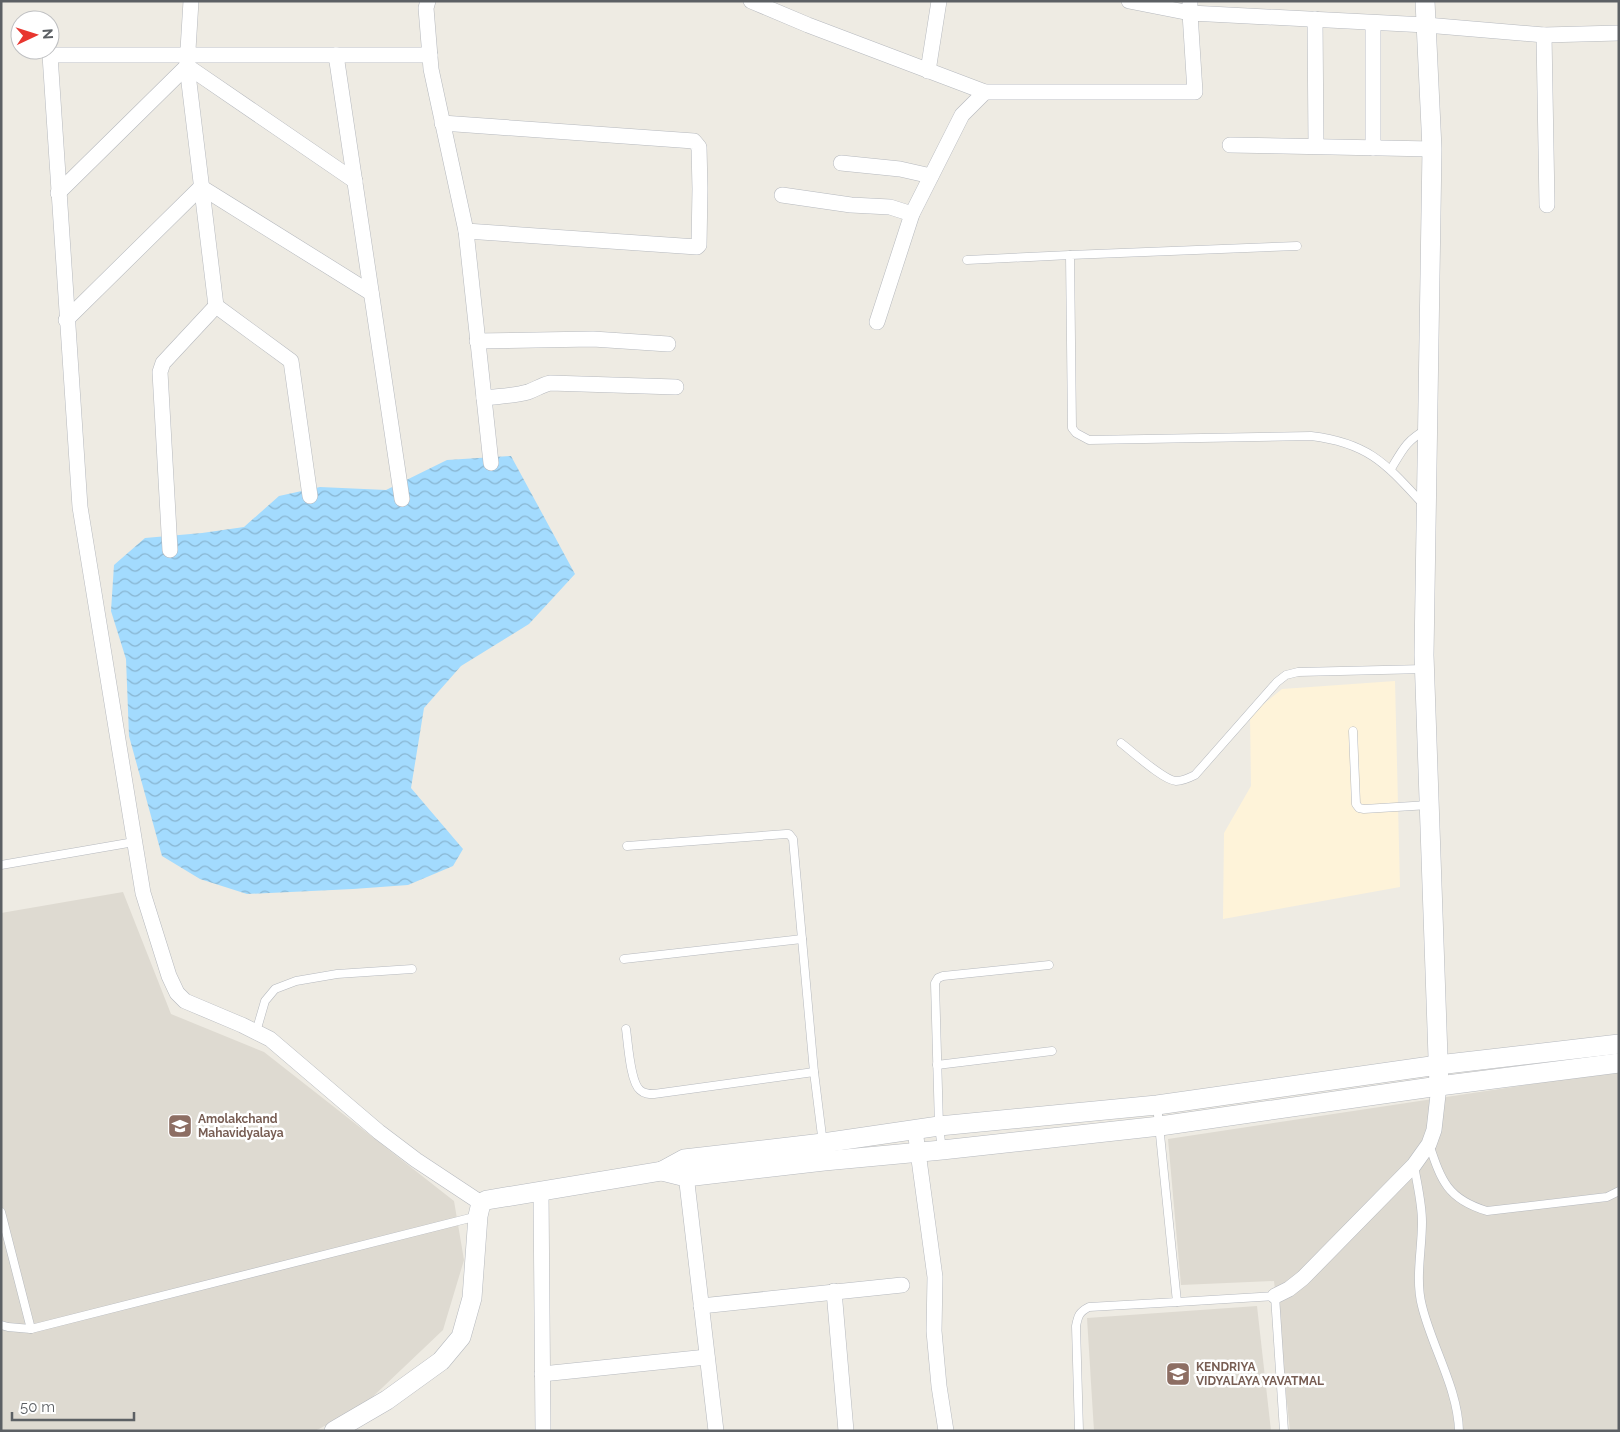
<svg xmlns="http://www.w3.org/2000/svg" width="1620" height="1432" font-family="Raleway,sans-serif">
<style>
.commercial{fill:#fef3d9}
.education{fill:#dedad1}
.water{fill:url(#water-waves)}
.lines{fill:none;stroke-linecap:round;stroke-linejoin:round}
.service-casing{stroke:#b6b9be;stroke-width:9}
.minor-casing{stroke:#b6b9be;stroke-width:16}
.tertiary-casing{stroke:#b6b9be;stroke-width:20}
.service{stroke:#fff;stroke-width:8}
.minor{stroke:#fff;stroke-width:15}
.tertiary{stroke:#fff;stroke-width:19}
.labels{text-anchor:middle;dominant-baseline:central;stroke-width:5;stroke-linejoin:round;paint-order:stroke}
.education-label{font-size:12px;font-weight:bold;fill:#785e54;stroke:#fff;text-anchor:start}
</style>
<defs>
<pattern id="water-waves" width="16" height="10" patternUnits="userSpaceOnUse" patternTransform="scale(1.25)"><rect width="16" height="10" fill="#a3dbfe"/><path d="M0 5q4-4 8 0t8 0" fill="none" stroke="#88b5d1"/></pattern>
</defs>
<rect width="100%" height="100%" fill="#eeebe3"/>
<polygon class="commercial" points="1395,681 1400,887 1223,919 1224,833 1251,786 1250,715 1282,689"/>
<g class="education">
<polygon points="123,892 171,1014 264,1052 454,1201 464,1260 443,1330 363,1406 315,1431 1,1431 1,913"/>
<polygon points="1619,1071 1619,1431 1290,1431 1274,1281 1181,1285 1168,1139"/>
<polygon points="1257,1306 1271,1431 1094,1431 1087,1318"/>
</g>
<polygon class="water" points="511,456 575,574 529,624 461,666 424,708 411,788 463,849 453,866 408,885 353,889 247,894 200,879 162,856 129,736 126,659 111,611 114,565 145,538 202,533 244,527 279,496 320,487 386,490 447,460"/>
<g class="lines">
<defs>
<g id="service">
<path d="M 1297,246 L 1070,255 L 1072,428 L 1076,433 L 1089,440 L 1311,436 C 1369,443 1386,464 1423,504"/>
<polyline points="967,260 1070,255"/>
<path d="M 1391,469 C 1403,449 1406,441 1427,429"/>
<polyline points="1353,731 1356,804 1359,808 1364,809 1429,805"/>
<path d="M 1121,743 C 1133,752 1163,780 1176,781 C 1183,781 1189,778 1195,775 L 1277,682 L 1286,675 L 1298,672 L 1425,669"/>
<polyline points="627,846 786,834 789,834 793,839 814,1072 823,1144"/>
<polyline points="1,865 134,842"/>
<polyline points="624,959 802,939"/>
<path d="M 626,1029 C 628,1042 630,1082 640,1090 C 644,1094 649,1094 654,1094 L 814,1072"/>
<polyline points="256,1032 265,1001 275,989 296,981 337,974 412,969"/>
<polyline points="937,1065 1052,1051"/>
<path d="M 1429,1144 C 1441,1180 1447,1199 1487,1211 L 1607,1197 L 1619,1191"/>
<polyline points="942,1150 939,1126 935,983 938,978 943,976 1049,965"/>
<path d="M 1414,1165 C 1417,1184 1422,1203 1422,1222 C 1422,1250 1415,1279 1422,1306 C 1432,1347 1458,1389 1459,1431"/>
<polyline points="1,1212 31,1329 478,1216"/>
<polyline points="1177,1302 1275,1296 1284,1431"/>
<polyline points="1,1325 8,1327 31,1329"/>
<path d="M 1079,1431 L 1076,1326 C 1078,1316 1079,1312 1089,1307 L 1177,1302 L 1157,1105"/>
</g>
<g id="minor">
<polyline points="191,1 187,66 216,306 291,361 310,496"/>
<polyline points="428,1 426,8 431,69 466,231 491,463"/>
<polyline points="751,1 808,25 985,92 1195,92 1190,13 1426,25 1544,35 1619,33"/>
<polyline points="1129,1 1190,13 1190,1"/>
<polyline points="1315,19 1316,146"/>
<polyline points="1373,23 1373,148"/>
<polyline points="1544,35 1547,205"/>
<polyline points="336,55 402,499"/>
<polyline points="430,55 50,55 80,507 143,893 169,976 177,993 185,1001 242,1025 270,1039 379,1132 416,1160 481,1203"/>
<polyline points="928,71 939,1"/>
<polyline points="442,123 694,141 699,147 700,189 699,245 697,247 466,231"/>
<polyline points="1230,145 1432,149"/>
<polyline points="841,163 900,169 931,176"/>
<polyline points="58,193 187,66 355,181"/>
<polyline points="782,195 851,205 890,207 912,214"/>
<polyline points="66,320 201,187 371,293"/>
<polyline points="877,322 912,214 962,115 985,92"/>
<polyline points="477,341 593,339 668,344"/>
<path d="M 484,398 C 498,396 514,396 528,392 C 536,389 542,385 550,383 L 676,387"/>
<polyline points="170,550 160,372 163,363 216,306"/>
<polyline points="915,1130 935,1277 934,1331 939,1386 946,1431"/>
<polyline points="685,1166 716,1431"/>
<polyline points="541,1192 543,1431"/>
<polyline points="834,1291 846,1431"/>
<polyline points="1275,1296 1289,1289 1303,1278 1414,1165 1429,1144 1434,1130 1439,1086"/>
<polyline points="701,1306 902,1285"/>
<polyline points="542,1374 707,1357"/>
</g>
<g id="tertiary">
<polyline points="1425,1 1432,149 1424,655 1439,1086"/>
<polyline points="662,1171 686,1177 824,1161 942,1150 1160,1126 1439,1086 1619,1063"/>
<polyline points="334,1431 387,1400 441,1361 461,1337 472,1298 478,1216 481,1203 487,1200 662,1171 684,1159 823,1143 939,1126 1157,1105 1438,1065 1619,1044"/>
</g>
</defs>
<use href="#service" class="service-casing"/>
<use href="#minor" class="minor-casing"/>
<use href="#tertiary" class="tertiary-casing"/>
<use href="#service" class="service"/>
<use href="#minor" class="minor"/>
<use href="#tertiary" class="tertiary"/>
</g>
<defs>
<symbol id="university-square" viewBox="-11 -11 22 22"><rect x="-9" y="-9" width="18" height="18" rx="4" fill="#8d6e63" stroke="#fff"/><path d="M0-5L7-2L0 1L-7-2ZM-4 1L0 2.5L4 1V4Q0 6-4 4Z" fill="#fff"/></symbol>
<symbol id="school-square" viewBox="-11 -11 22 22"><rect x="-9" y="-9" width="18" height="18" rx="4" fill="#8d6e63" stroke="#fff"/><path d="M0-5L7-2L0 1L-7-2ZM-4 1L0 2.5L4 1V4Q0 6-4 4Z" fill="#fff"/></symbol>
</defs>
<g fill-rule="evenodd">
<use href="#university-square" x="166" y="1112" width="28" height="28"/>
<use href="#school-square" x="1164" y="1360" width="28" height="28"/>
</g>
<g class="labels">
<g class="education-label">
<text x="198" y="1119">Amolakchand<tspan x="198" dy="14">Mahavidyalaya</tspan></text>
<text x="1196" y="1367">KENDRIYA<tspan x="1196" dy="14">VIDYALAYA YAVATMAL</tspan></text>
</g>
</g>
<rect width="1620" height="1432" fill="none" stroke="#5c6064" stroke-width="5"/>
<g transform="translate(35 35) rotate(86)"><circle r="24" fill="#ffffff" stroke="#bebfc1"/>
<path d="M0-4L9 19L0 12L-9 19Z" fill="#e8362f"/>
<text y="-8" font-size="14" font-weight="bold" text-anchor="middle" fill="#5c6064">N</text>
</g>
<path d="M12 1412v8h122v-8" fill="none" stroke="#5c6064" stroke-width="2.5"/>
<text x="20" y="1412" font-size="15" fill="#5c6064" stroke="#ffffff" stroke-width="4" paint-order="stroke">50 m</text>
</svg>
